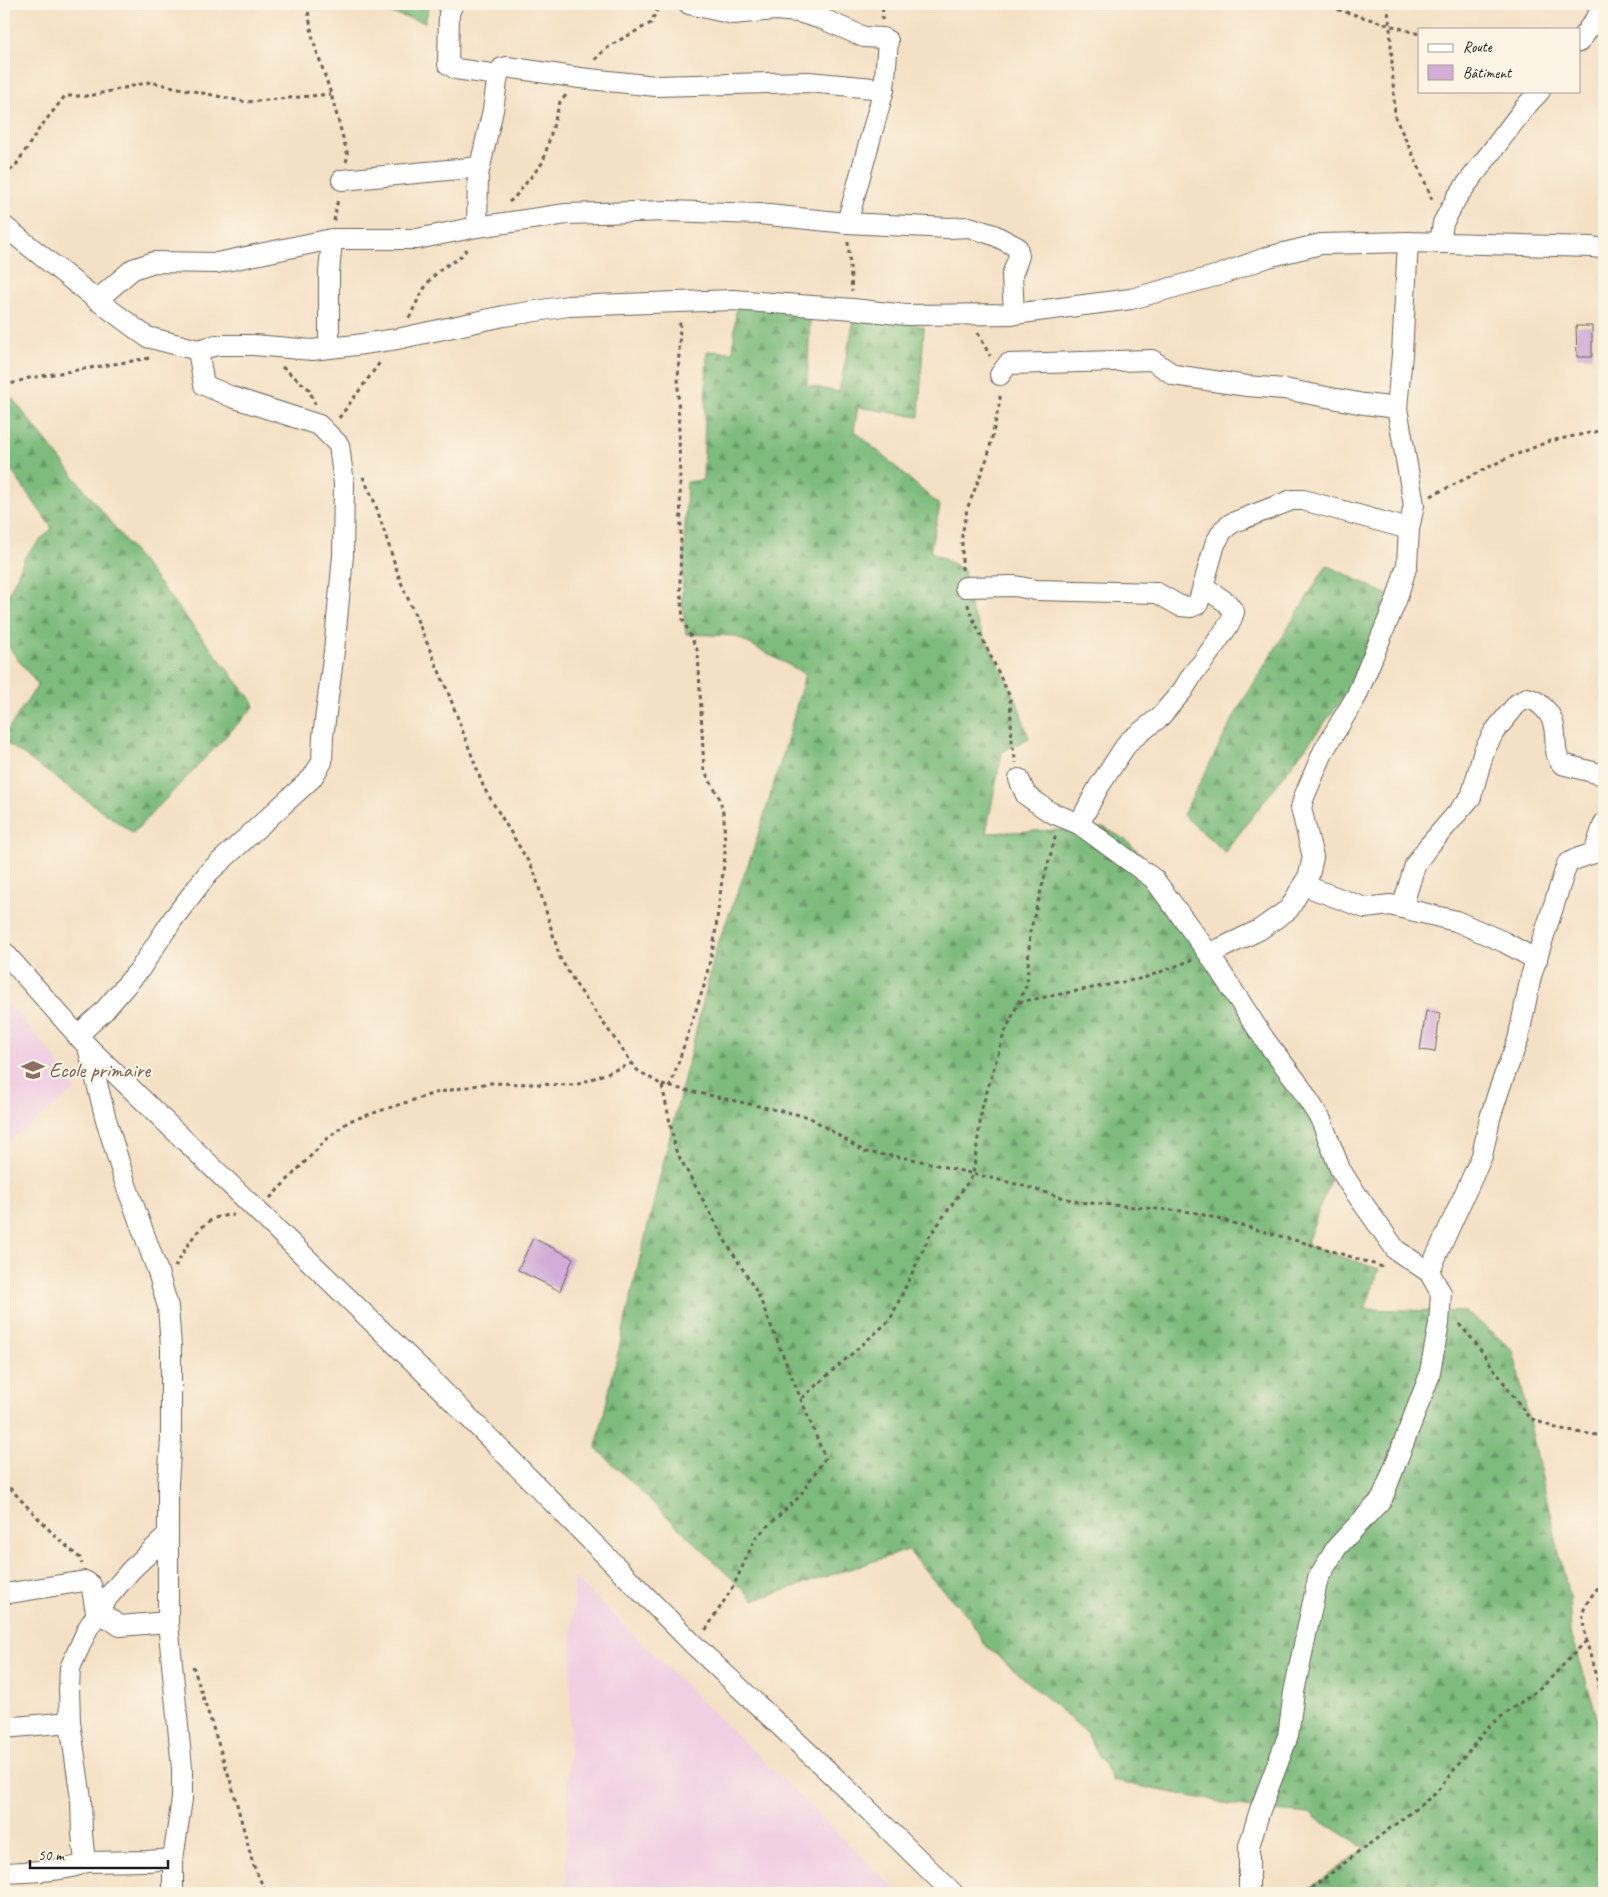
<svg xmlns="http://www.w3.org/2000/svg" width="1608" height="1897" font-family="Caveat,sans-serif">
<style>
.built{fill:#f1d0e3}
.forest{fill:url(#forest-firs);stroke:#4c6c4c}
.building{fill:#d3add7}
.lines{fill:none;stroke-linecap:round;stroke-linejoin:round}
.minor-casing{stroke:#686157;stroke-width:22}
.path{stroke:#686157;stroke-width:3;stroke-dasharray:4 4;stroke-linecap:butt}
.minor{stroke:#fff;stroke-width:20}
.labels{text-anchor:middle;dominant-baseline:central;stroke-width:4;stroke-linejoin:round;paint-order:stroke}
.education-label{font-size:21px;fill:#785e54;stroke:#fcf5e5;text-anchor:start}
</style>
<defs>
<pattern id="forest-firs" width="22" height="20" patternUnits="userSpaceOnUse" patternTransform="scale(1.25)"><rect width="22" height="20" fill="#7dbc7d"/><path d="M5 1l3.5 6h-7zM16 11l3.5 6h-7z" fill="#669866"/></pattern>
</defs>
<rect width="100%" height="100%" fill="#fcf5e5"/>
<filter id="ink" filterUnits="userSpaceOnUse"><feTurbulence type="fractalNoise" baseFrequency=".02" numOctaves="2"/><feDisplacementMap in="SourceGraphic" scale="10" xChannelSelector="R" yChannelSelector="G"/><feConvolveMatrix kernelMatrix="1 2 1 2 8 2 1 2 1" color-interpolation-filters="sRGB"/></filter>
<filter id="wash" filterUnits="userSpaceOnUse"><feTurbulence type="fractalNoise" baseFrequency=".0096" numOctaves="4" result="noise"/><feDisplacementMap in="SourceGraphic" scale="20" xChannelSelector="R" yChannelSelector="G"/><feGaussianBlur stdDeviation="1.12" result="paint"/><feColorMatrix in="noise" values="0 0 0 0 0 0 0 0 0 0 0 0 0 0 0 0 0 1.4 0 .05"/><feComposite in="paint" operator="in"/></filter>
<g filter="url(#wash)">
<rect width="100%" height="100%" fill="#f4e0c4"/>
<g class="built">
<polygon points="4,998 50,1051 75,1090 4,1145"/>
<polygon points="574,1577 899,1893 565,1893"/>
</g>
<g class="forest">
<polygon points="354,4 430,4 425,22"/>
<polygon points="737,296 811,301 807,385 839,392 856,310 924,327 919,417 858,407 854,430 940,506 930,551 964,570 971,610 1016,699 1029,738 1002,752 986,833 1105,828 1126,840 1163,876 1339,1156 1306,1245 1379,1269 1365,1309 1467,1312 1513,1350 1569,1597 1571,1632 1598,1720 1604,1748 1604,1893 1305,1893 1364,1848 1310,1814 1260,1810 1113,1781 1086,1732 984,1644 969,1617 934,1581 908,1550 754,1600 596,1448 639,1262 716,949 752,854 786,745 805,674 735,636 686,634 682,600 687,482 703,480 707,351 733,352"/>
<polygon points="4,388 254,703 253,708 133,833 4,741 4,735 38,685 4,641 4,605 26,555 52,528 4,460"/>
<polygon points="1327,565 1392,597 1345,696 1225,852 1183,815 1241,704"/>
</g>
<g id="blocks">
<g class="building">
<polygon points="1576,326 1592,326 1592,357 1577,357"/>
<polygon points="1426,1011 1440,1013 1435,1052 1420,1050"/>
<polygon points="533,1238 573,1258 560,1291 518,1270"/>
</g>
</g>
</g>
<g filter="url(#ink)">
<use href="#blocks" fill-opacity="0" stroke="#686157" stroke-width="1"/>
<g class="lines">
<defs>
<g id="minor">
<polyline points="453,4 449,13 448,64 456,69 498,75"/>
<polyline points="689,4 733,14 775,10 798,12 825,20 864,37 883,38 888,41 884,89 847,223"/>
<polyline points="1579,42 1604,7"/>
<polyline points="342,180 480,167"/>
<polyline points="4,226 97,300 147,337 198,350 217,345 254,345 312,350 356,345 397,339 504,316 568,306 733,300 853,309 906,315 1014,314 1131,299 1219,275 1268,257 1321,244 1408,242 1592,247 1604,249"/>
<polyline points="477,227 478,175 493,110 498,75 502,68 507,67 580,78 656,86 808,82 884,89"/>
<polyline points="1440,243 1443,223 1457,197 1526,106 1540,91"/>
<polyline points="97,300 133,269 154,262 217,263 332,239 417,239 477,227 566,214 668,211 759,214 847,223 949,228 969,227 994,235 1017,247 1019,256 1012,275 1014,314"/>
<polyline points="329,347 329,273 332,239"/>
<polyline points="1000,375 1008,364 1152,360 1174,375 1247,386 1284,389 1364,404 1397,408"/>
<polyline points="965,587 1015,586 1036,590 1157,593 1180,606 1191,607 1198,604 1215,544 1223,530 1232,523 1292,500 1303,500 1409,529"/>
<polyline points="1019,779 1026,795 1050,812 1079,824 1154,879 1209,954 1265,1040 1297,1082 1321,1120 1340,1169 1350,1185 1396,1250 1429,1272"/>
<polyline points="1079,824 1098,788 1128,742 1160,717 1183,690 1194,672 1202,663 1230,623 1234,612 1227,603 1203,586"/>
<polyline points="1303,885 1365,908 1390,905 1456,921 1504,942 1537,960"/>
<path d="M 1402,908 L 1415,865 L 1427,848 L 1471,797 L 1484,751 L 1494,732 L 1517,704 L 1527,698 C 1535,700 1538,702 1544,708 C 1563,726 1549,751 1562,764 L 1604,775"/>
<polyline points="4,952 88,1047 418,1366 695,1646 847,1789 953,1893"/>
<polyline points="1209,954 1259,930 1289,909 1309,875 1313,857 1301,808 1304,797 1324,750 1356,697 1396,601 1407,565 1409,529 1414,505 1397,408 1402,354 1408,242"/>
<polyline points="77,1036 103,1012 140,969 173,919 209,872 312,778 322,762 323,736 334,651 343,556 344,484 339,445 319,425 232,397 204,385 198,350"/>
<polyline points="88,1047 105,1116 125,1182 158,1272 168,1307 171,1346 171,1439 168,1483 168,1622 182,1768 182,1799 173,1859 173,1893"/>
<path d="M 4,1594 L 85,1581 L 91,1585 C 94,1596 94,1606 97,1615 L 110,1619 L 120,1626 L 168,1622"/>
<polyline points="4,1728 70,1722"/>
<polyline points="85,1862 147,1861 173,1859"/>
<path d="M 4,1873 C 19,1872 76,1871 85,1862 L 82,1834 L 81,1799 L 70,1722 L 69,1688 L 70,1668 L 88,1628 L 108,1597 L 131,1570 L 168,1535"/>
<polyline points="1249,1893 1249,1846 1260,1810 1288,1736 1294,1692 1318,1578 1337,1547 1382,1499 1429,1377 1439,1324 1441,1293 1429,1272 1482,1156 1490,1118 1500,1087 1518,1040 1531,976 1567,864 1576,859 1594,853 1604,823"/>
</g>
</defs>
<use href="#minor" class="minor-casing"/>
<g class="path">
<polyline points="307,4 313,40 331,94 348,156 346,162"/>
<polyline points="1332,4 1339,10 1419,34"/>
<polyline points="1387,4 1390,26 1395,117 1420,170 1433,202"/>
<polyline points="882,20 883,4"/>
<polyline points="595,60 603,51 618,41 651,23 660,4"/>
<polyline points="4,176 16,165 39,129 65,96 89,96 150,82 246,102 331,94"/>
<polyline points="509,202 514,198 543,162 560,102 567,94"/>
<polyline points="334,221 338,198"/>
<polyline points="848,242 852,291"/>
<path d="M 409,318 C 417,302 424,284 438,272 C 448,262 461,261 467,248"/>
<polyline points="978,333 990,356"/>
<polyline points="282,367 309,389 315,404"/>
<polyline points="4,386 29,378 150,358"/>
<polyline points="339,418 381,361"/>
<polyline points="363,477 375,503 400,580 448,692 484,788 534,871 560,958 577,986 637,1070 662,1085 676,1151 726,1242 758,1294 825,1458 799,1497 756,1537 733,1587 705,1631"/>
<polyline points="1431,496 1503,460 1550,441 1604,430"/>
<polyline points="962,570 962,535 967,509 988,456 1000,401 1000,392"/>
<polyline points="968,604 969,610 1010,697 1012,743 1016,763"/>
<polyline points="1019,1002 1144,978 1192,960"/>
<polyline points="662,1085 809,1117 865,1152 912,1159 1020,1185 1078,1202 1193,1212 1323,1248 1386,1268"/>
<polyline points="670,1087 704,986 714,943 725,856 724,817 720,799 704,770 698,652 683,620 680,581 681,533 678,385 680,320"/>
<polyline points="270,1198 328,1138 349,1121 435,1093 489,1083 576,1085 633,1063"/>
<path d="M 175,1267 C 185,1249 198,1224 218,1217 C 223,1216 229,1215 234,1215"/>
<polyline points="1459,1324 1475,1342 1529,1418 1561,1430 1604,1436"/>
<polyline points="802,1398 890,1320 929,1237 973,1175 982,1108 1004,1034 1027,984 1030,932 1056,834"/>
<polyline points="4,1482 55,1536 80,1558 82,1564"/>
<path d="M 1604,1582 C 1596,1589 1585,1603 1583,1613 C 1581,1631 1599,1684 1604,1704"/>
<polyline points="193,1666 232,1786 253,1864 266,1893"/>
<polyline points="1305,1893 1435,1794 1489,1726 1545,1684 1587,1640"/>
</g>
<use href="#minor" class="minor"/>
</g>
</g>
<defs>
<symbol id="school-bare" viewBox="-9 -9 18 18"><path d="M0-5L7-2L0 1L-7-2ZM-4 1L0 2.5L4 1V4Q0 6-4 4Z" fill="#8d6e63" stroke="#fcf5e5" stroke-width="2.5" paint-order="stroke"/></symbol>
</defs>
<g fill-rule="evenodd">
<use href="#school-bare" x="17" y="1054" width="32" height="32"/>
</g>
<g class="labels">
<g class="education-label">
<text x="49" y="1070">Ecole primaire</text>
</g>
</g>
<rect width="1608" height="1897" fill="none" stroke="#fcf5e5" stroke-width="20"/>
<rect x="1418" y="28" width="162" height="65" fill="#fcf5e5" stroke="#a29e95"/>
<rect x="1428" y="44" width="25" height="8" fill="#ffffff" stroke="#a29e95"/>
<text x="1463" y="52" font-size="15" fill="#1c1c1c">Route</text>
<rect x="1428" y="65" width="25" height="15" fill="#d3add7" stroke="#a29e95"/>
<text x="1463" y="78" font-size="15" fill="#1c1c1c">Bâtiment</text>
<path d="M30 1860v8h138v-8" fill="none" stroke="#1c1c1c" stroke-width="2.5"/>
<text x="38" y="1860" font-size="15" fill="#1c1c1c" stroke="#fcf5e5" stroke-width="4" paint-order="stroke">50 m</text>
</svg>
